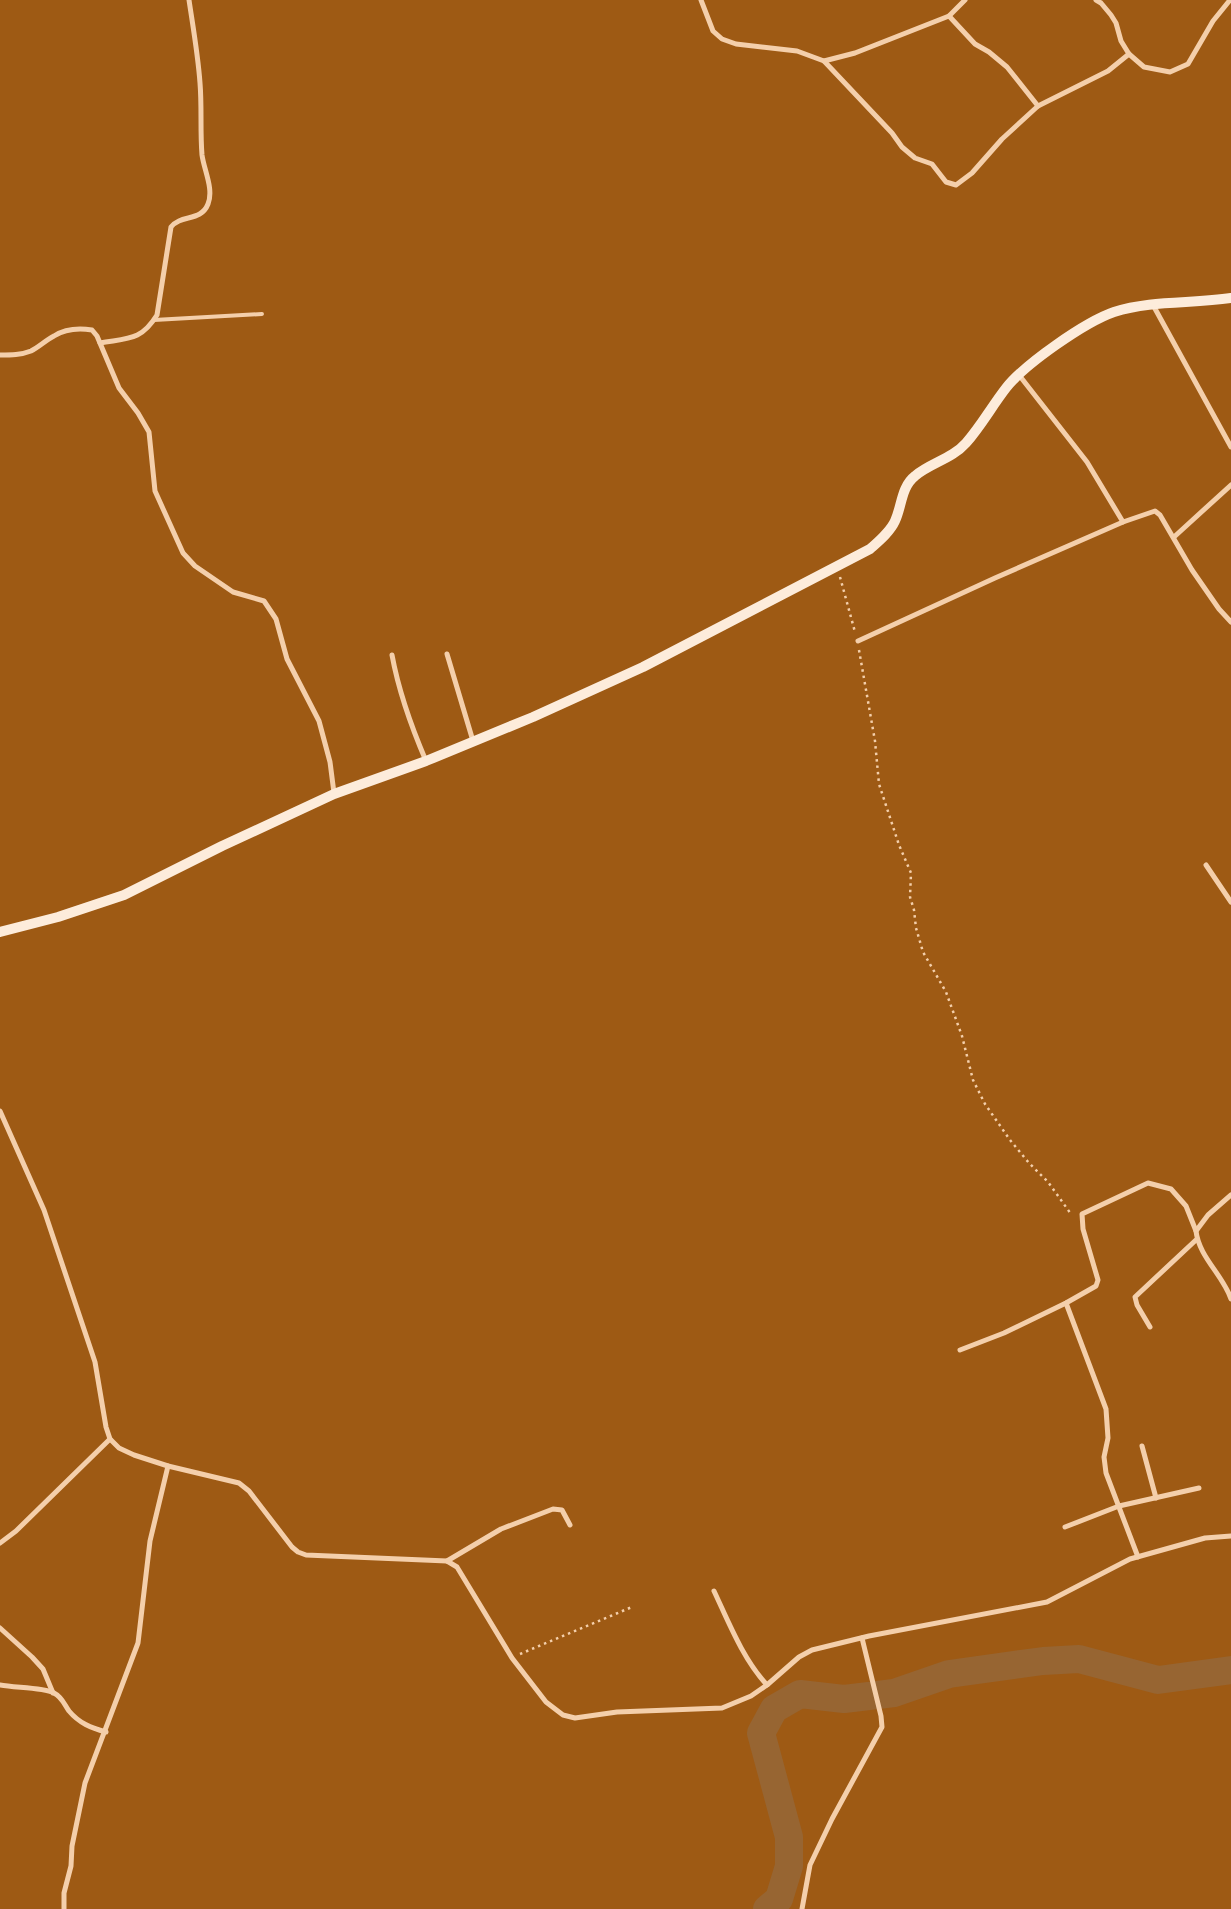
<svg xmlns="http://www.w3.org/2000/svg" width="1231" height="1909" font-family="Figtree,sans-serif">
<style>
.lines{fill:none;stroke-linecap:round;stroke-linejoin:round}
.river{stroke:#976532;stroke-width:28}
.path{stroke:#f4cfab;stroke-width:2.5;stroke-dasharray:2.5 4;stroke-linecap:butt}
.lane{stroke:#f4cfab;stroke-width:4}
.street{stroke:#f4cfab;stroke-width:5}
.secondary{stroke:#fdecdb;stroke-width:10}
</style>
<rect width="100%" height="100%" fill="#9e5a14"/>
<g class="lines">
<polyline class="river" points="767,1909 779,1899 789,1866 789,1837 761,1733 774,1709 800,1694 844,1699 894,1693 949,1674 1043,1661 1079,1659 1158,1680 1231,1670"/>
<g class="path">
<polyline points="840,577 855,632"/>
<polyline points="859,650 875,741 879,784 899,845 911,873 910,897 914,910 916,928 923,952 946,992 962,1036 973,1080 985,1104 1010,1140 1029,1163 1048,1182 1071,1214"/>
<polyline points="520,1654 632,1607"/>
</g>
<polyline class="lane" points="154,320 262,314"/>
<g class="street">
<polyline points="701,0 713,31 722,39 736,44 797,51 824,61 892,133 902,147 915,158 932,164 946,182 956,185 972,173 1002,139 1038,106 1108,71 1129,54"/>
<polyline points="1096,0 1101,3 1111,15 1116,23 1121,41 1129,54 1144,67 1170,72 1188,64 1213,21 1230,0"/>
<polyline points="949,16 965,0"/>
<polyline points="824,61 855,53 949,16 975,44 989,52 1007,67 1038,106"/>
<polyline points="1153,305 1231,447"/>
<path d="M 100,343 C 128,338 141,341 157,315 L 171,227 C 181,214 201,222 208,204 C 214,189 204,170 202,155 C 200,131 202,107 200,83 C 198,55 193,27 189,0"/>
<path d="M 0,355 C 11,355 21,355 31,351 C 39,347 46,340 54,336 C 65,329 79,328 92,330 L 97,336 L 119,388 L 138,413 L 149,432 L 155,491 L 183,553 L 195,566 L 233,592 L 264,601 L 276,619 L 287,659 L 319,721 L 330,762 L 334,793"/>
<polyline points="1019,375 1087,462 1123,522 1155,511 1160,515 1192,570 1219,609 1231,622"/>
<polyline points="1174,537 1231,485"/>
<polyline points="858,641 995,578 1123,522"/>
<polyline points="447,654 473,741"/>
<path d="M 392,655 C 399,693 411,726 426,761"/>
<polyline points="1206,865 1231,902"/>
<polyline points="0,1111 44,1210 95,1362 106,1427 110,1439 119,1448 134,1455 168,1466 239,1483 249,1491 292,1547 298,1552 306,1555 447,1561 457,1567 512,1658 546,1702 563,1715 575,1718 617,1712 722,1708 751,1696 767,1685 799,1657 812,1650 869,1636 1047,1602 1130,1559 1205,1538 1231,1536"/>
<path d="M 1231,1195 L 1208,1215 L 1196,1231 C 1199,1257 1223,1275 1231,1299"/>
<polyline points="1066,1303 1106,1409 1108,1438 1104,1457 1106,1473 1138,1557"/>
<polyline points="1150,1327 1137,1305 1135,1297 1197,1239"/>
<polyline points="960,1350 1004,1333 1066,1303 1096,1286 1098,1280 1083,1229 1082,1214 1148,1183 1171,1189 1186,1206 1196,1231"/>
<polyline points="1142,1446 1156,1498"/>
<polyline points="1065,1527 1119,1506 1199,1488"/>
<polyline points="0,1543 16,1531 110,1439"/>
<polyline points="447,1561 501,1529 553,1509 562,1510 570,1525"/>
<path d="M 714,1591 C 729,1623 743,1659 767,1685"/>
<polyline points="0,1628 32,1657 43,1669 53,1693"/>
<path d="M 0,1685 C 14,1688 42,1687 54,1693 C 62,1697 64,1704 69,1711 C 79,1723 91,1728 106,1732"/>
<polyline points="64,1909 64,1893 71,1866 72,1846 85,1783 138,1643 150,1541 168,1466"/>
<polyline points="802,1909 810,1865 832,1819 882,1727 881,1716 862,1638"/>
</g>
<path class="secondary" d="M 0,932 L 58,917 L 124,895 L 222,846 L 334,794 L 426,761 L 533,717 L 643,667 L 870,549 C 879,541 890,532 895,521 C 902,506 901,487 915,476 C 930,463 952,459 966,443 C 981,426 992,406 1006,388 C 1025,364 1085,322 1114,312 C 1151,300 1193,304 1231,298"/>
</g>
</svg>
